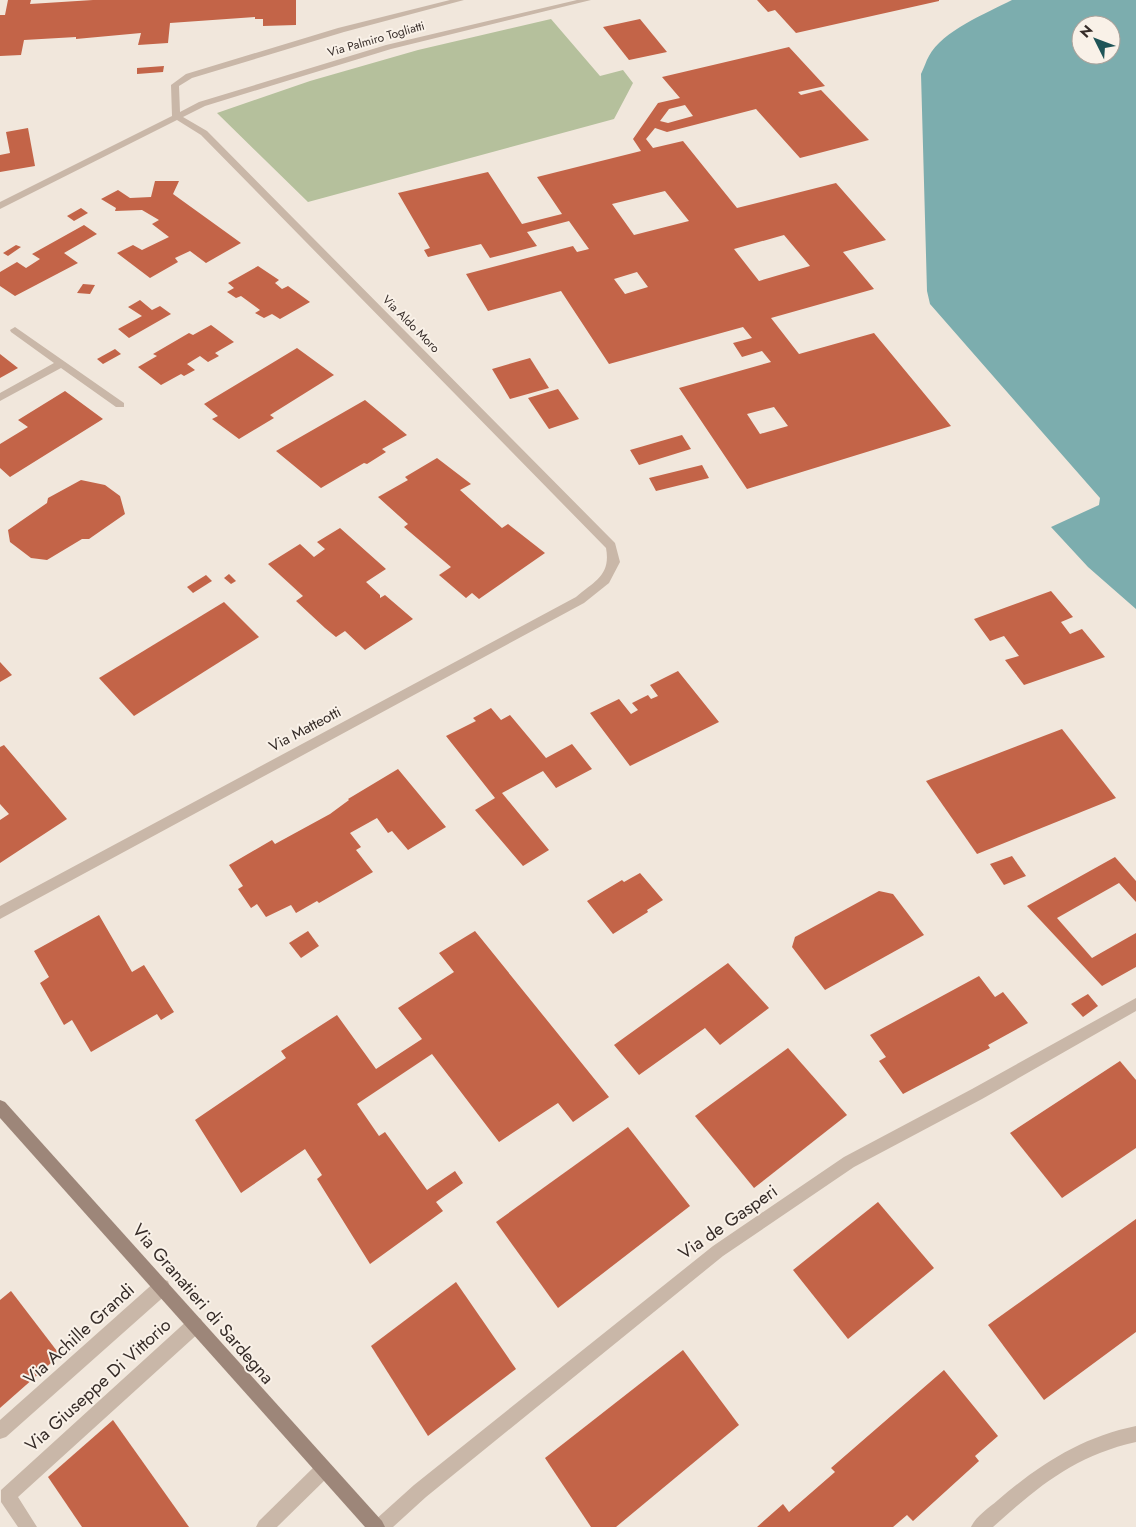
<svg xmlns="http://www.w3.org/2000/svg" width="1136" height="1527" font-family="Jost,sans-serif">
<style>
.green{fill:#b5c09c}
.water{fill:#7cadae;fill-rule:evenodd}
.building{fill:#c36448;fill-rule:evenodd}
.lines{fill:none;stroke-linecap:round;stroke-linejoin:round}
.street{fill:#c9b7a8;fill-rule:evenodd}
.secondary{fill:#9d8679;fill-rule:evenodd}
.labels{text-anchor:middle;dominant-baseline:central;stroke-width:4;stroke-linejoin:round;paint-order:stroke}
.far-street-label{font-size:12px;fill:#362c28;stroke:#f9f1e8}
.street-label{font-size:15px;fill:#362c28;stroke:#f9f1e8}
.near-street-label{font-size:18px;fill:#362c28;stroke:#f9f1e8}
</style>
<rect width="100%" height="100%" fill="#f1e7dc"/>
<polygon class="green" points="551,19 600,76 623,70 633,83 614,119 308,202 217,113 310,81 418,50"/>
<path class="water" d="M 1012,0 L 1136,0 L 1136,609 L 1088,567 L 1051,527 L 1099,505 L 1100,498 L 930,304 L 927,291 L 921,74 C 924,68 926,61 929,56 C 942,31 987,13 1012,0 ZM 1081,25 L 1111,25 L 1111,55 L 1081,55 Z"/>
<g class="building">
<polygon points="8,0 31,0 30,4 93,0 296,0 296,25 263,26 263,19 255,19 255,17 170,23 168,43 138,45 141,33 76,39 76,37 24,40 21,55 0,56 0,15 5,15"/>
<polygon points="757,0 939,0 939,1 796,33 775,10 768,12"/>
<polygon points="640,19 667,52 629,60 603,27"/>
<path d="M 789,47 L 825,86 L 798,92 L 801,95 L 821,90 L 869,140 L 800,158 L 756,109 L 667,132 L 655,128 L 646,139 L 653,148 L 683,141 L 737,208 L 836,183 L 886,240 L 843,252 L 874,289 L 771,318 L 799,354 L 874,333 L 951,426 L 747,489 L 679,388 L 771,362 L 762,351 L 742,357 L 733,343 L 752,338 L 743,327 L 609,364 L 561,291 L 488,311 L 466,274 L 573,246 L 577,252 L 589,249 L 569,221 L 527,232 L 537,246 L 490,258 L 481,244 L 428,257 L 424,250 L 430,248 L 398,193 L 488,172 L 522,224 L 562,214 L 537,177 L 641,151 L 633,139 L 658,103 L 680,98 L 662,77 ZM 685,105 L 693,116 L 668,123 L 660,121 L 669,109 ZM 665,191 L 689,221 L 634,235 L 612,204 ZM 784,235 L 810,266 L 759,281 L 734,249 ZM 637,272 L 648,287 L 625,294 L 614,279 ZM 774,407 L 788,426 L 760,434 L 747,414 Z"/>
<polygon points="164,66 163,72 137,74 137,68"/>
<polygon points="28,128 35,166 0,172 0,155 10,153 6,132"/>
<polygon points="155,181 179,181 173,194 241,243 206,263 190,251 175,258 178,262 150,278 117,253 133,245 142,250 169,237 152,224 159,220 142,210 115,211 116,208 101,199 118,190 130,198 151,197"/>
<polygon points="81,208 88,213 74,221 67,216"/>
<polygon points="84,225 97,234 64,253 78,263 15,296 0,286 0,272 17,262 26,268 40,259 32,254"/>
<polygon points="16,245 21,247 8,256 3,253"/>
<polygon points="258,266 279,280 275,283 282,289 288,286 310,302 280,319 272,314 264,318 255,313 260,310 241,296 236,298 227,292 234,288 228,283"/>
<polygon points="83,284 95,285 90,294 77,293"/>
<polygon points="140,300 152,310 160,306 171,314 129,338 118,329 142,316 128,307"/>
<polygon points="211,325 234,342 215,353 219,356 208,362 200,356 187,364 195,370 184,376 181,374 161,385 138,367 157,356 153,354 189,333 193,335"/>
<polygon points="297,348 334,375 270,415 274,418 239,439 212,419 218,416 204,404"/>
<polygon points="115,349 121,354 103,364 97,359"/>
<polygon points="0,354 18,368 0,378"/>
<polygon points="530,358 549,388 510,399 492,369"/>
<polygon points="558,389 579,419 549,429 528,398"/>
<polygon points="65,391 103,419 10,477 0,468 0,444 28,427 18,420"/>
<polygon points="365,400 407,435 382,449 386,452 367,464 364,463 321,488 276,451"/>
<polygon points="682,435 691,449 639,465 630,450"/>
<polygon points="437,458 471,484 460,490 502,528 508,524 545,553 479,599 472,593 466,598 439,575 451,567 404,527 408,524 378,497 408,480 405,477"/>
<polygon points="702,465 709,478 656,491 649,478"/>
<polygon points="81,480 105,485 120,496 125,514 89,539 82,539 47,560 31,558 10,542 8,530 47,503 48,498"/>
<polygon points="340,528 386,569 366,582 380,595 380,598 385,595 413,619 365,650 345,631 336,637 325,628 296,601 303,596 268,564 300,544 314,557 325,549 317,542"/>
<polygon points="229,574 236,581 231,584 224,578"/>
<polygon points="206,575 212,581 193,593 187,587"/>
<polygon points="1051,591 1073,617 1061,622 1070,634 1082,629 1105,657 1024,685 1005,660 1019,656 1004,636 990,641 974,619"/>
<polygon points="224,602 259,637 134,716 99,678"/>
<polygon points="0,662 12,675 0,682"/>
<polygon points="678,671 719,722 630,766 590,713 619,699 631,714 638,710 632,703 648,695 651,699 658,696 650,685"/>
<polygon points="491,708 501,720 510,715 546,758 572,744 592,769 556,788 543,771 502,793 549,850 523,866 475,810 495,798 446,736 476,721 473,718"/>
<polygon points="1062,729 1116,798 977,854 926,781"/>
<polygon points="4,745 67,819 0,863 0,820 9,814 0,804 0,747"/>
<polygon points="398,769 446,827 408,850 392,831 388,833 377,818 350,833 361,847 356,850 373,872 319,903 317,901 296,913 291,905 266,917 257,904 251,908 238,889 243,886 229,865 272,840 275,844 330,814 349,800 348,799"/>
<polygon points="1012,856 1026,876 1004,885 990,864"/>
<polygon points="1115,857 1136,881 1136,902 1119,883 1057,918 1092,958 1136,933 1136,967 1102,986 1027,906"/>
<polygon points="640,873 663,900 647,910 648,912 613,934 587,901 622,880 624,882"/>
<polygon points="879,891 893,894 924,935 825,990 792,947 795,937"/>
<polygon points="99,915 132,972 144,965 174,1012 161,1020 157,1014 91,1052 72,1020 64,1025 40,983 49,977 34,951"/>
<polygon points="308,931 319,946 301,958 289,943"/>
<polygon points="475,931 609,1097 573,1122 558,1103 499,1142 432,1054 357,1104 379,1136 385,1132 427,1190 455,1171 463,1183 436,1202 443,1211 370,1264 317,1179 322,1175 305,1149 241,1193 195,1120 286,1058 281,1051 337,1015 376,1069 422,1039 398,1008 454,972 439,953"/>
<polygon points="728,963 769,1008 720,1045 705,1028 639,1075 614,1045"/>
<polygon points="979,976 995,997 1003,992 1028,1023 988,1045 990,1048 903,1094 879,1061 886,1057 870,1035"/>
<polygon points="1088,994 1098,1006 1083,1017 1071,1004"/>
<polygon points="788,1048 847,1115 754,1188 695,1116"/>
<polygon points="1120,1061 1136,1080 1136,1148 1062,1198 1010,1133"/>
<polygon points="628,1127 690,1206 558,1308 496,1222"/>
<polygon points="878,1202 934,1268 848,1339 793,1270"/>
<polygon points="1136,1219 1136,1332 1044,1400 988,1325"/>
<polygon points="456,1282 516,1369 428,1436 371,1346"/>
<polygon points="11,1291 60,1355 0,1408 0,1300"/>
<polygon points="683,1350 739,1425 616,1527 591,1527 545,1458"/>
<polygon points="944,1370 998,1436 975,1456 979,1461 913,1521 907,1515 893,1527 757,1527 783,1504 789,1512 835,1472 831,1468"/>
<polygon points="113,1420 189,1527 82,1527 48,1477"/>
</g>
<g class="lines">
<g class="street">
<path d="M 450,0 L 464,0 L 344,32 L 192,78 L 179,86 L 180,112 L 199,102 L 386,45 L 577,0 L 591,0 L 391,49 L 205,106 L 183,117 L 207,131 L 615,543 L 620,562 L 609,583 L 584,603 L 0,919 L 0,906 L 576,597 C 595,581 611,575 606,548 L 201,135 L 177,120 L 0,209 L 0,202 L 172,116 L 171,85 L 186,74 L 338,28 Z"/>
<polygon points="15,327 124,403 124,407 116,407 61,368 0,401 0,393 54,363 11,332 10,330"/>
<polygon points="1136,998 1136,1011 982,1099 854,1167 723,1256 426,1497 393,1527 371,1527 374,1521 414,1485 713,1246 844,1157 972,1089"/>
<polygon points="162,1279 168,1281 170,1287 168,1293 6,1437 0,1439 0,1420 156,1281"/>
<polygon points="195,1317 201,1319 203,1325 201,1331 18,1497 37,1527 18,1527 1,1502 1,1490 189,1319"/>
<path d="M 1136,1426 L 1136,1442 C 1074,1456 1039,1486 993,1527 L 971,1527 C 976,1516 989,1508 998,1500 C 1040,1464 1082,1437 1136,1426 Z"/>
<polygon points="323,1462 329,1464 331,1470 329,1476 277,1527 256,1527 259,1521 317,1464"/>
</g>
<polygon class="secondary" points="0,1100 5,1102 382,1521 385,1527 365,1527 0,1118"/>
</g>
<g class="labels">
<g class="far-street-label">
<text transform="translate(376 39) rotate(-16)">Via Palmiro Togliatti</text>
<text transform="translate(411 324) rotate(45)">Via Aldo Moro</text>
</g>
<g class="street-label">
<text transform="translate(305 729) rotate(-28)">Via Matteotti</text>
</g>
<g class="near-street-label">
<text transform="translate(728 1222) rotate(-35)">Via de Gasperi</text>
<text transform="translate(203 1304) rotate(49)">Via Granatieri di Sardegna</text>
<text transform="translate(79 1334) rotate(-42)">Via Achille Grandi</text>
<text transform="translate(98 1385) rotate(-42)">Via Giuseppe Di Vittorio</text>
</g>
</g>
<g transform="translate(1096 40) rotate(312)"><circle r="24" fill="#f9f1e8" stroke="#aba29b"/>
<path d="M0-4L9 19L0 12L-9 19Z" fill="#1f5457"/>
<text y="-8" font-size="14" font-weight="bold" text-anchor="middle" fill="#362c28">N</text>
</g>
</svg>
